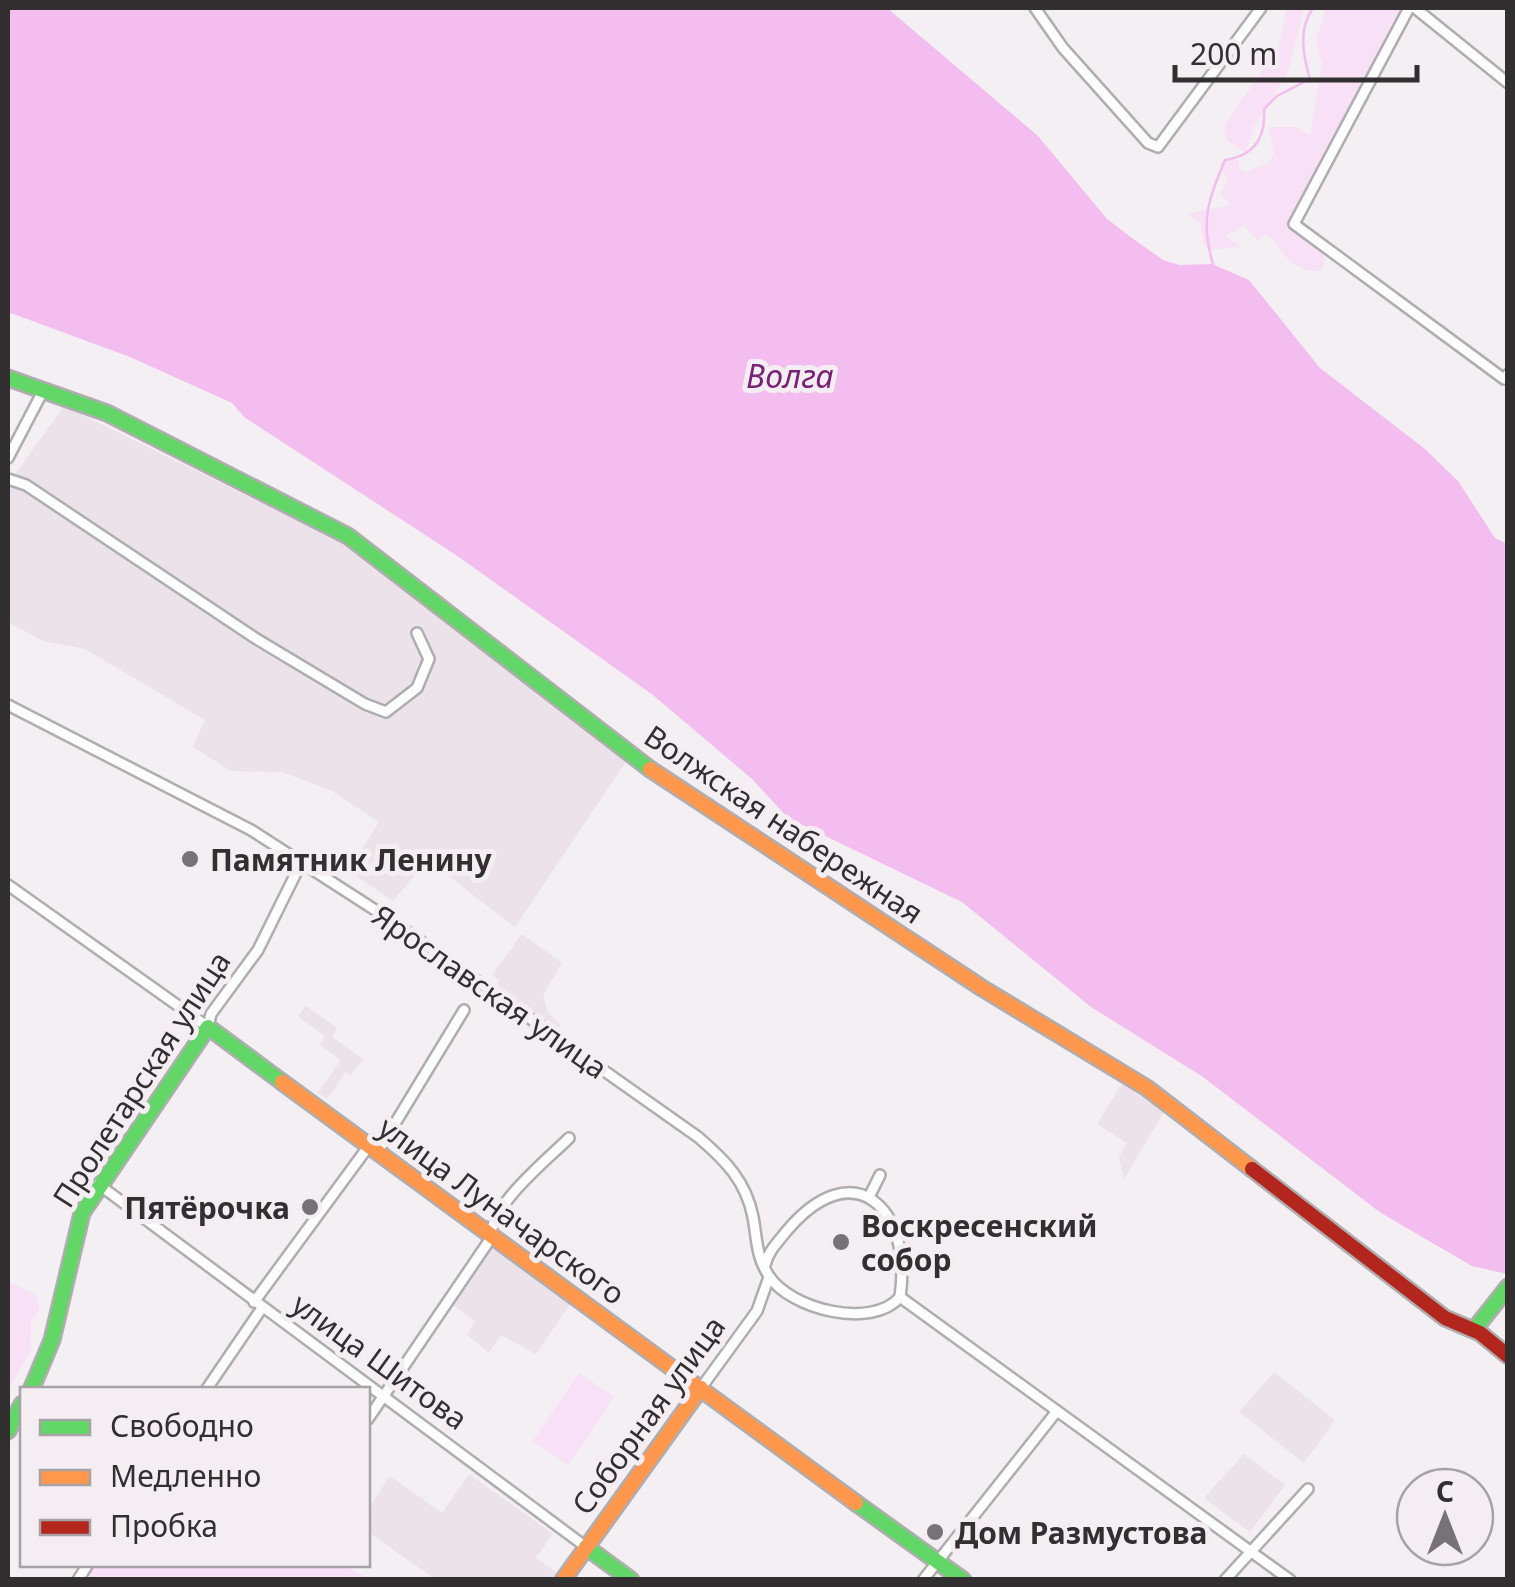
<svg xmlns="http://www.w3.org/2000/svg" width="1515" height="1587" font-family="'Noto Sans',sans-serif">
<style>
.built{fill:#ebe2ea}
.green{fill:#f8e0f6}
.water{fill:#f3bdef}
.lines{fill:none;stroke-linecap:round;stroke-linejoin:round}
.stream{stroke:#f3bdef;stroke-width:2.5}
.street-casing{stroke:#afadaf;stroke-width:14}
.fast-casing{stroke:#afadaf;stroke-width:19}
.slow-casing{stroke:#afadaf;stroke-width:19}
.jam-casing{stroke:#afadaf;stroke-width:19}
.street{stroke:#fdfdfd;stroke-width:9}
.fast{stroke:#63d668;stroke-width:14}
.slow{stroke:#ff974d;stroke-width:14}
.jam{stroke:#b3261e;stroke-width:14}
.poi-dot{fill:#767275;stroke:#f4eef3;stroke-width:4}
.labels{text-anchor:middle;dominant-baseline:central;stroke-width:10;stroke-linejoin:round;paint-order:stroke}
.street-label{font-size:30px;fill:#322f31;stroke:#f4eef3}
.poi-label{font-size:30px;font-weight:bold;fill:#322f31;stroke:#f4eef3;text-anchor:start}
.water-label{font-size:32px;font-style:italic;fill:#782176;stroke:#f4eef3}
</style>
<rect width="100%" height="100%" fill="#f3eff2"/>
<g class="built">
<polygon points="64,406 344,543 627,760 515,927 428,860 393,901 349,871 379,822 330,790 282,772 231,771 193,747 205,720 85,649 43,641 8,622 8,484"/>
<polygon points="522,934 562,963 543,995 548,1012 560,1025 555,1033 493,990 499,981 492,975"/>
<polygon points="306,1006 337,1028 332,1037 363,1059 351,1075 346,1072 327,1099 318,1093 341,1060 320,1045 325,1036 298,1017"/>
<polygon points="1124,1080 1158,1100 1165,1110 1124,1179 1119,1157 1127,1143 1097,1124"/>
<polygon points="492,1246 571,1303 536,1354 501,1335 489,1353 467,1335 475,1321 453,1305"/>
<polygon points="1274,1372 1335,1420 1304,1463 1239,1412"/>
<polygon points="1244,1454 1285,1485 1250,1532 1204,1498"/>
<polygon points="469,1474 553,1534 536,1558 557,1573 552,1579 435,1579 368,1532 368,1509 390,1476 442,1513"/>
</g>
<g class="green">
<polygon points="1287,8 1304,8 1288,72 1254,127 1245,153 1227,140 1225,125 1279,46"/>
<path d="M 1326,8 L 1407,8 L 1293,218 L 1322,249 L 1325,262 L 1320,271 C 1298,273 1282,256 1273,238 L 1265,235 L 1257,240 L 1244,226 L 1225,236 L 1241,247 L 1210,250 L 1203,242 L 1201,224 L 1188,214 L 1230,205 L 1220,193 L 1228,181 L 1220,166 L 1225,160 L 1239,160 L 1239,169 L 1246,172 L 1270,162 L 1274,152 L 1269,127 L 1295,127 L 1310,135 L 1322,65 L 1316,41 Z"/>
<polygon points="8,1282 36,1294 39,1310 31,1321 30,1351 8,1391"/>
<polygon points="579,1373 614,1397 568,1465 533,1441"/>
<polygon points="93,1564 345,1565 369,1579 82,1580"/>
</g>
<polygon class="water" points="8,8 887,8 1038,136 1107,219 1132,238 1163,260 1179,265 1212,264 1249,280 1320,368 1425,449 1458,481 1495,538 1507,544 1507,1274 1472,1266 1381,1213 1203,1077 1091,1007 962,902 788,818 752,779 653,695 456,555 244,417 232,403 130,357 8,312"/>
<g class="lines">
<path class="stream" d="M 1213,264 C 1200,221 1208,201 1225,160 C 1254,156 1266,138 1264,109 L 1277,96 L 1310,79 C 1303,56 1298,29 1313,8"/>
<defs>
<g id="street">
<polyline points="1035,8 1063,48 1148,143 1158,147 1261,8"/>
<polyline points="1409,8 1294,224 1504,379 1508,374"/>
<polyline points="1415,8 1508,83"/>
<polyline points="8,458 43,391"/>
<polyline points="8,479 26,485 255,638 365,704 386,712 417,688 429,659 417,633"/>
<path d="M 8,705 L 251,830 L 389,919 L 698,1137 C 725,1160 746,1181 753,1217 C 757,1238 756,1257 769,1276 C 790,1309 872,1330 900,1297 L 1290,1580"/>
<polyline points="8,885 208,1027 211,1014 258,950 301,863"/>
<polyline points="377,1153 464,1010"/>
<polyline points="98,1184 586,1547"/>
<polyline points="869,1197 880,1175"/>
<path d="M 765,1265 C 768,1252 777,1243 785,1233 C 853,1150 913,1208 900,1297"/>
<polyline points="254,1302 368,1147"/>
<polyline points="701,1388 757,1311 769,1277"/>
<polyline points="206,1390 262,1308"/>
<path d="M 368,1419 L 491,1238 C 489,1206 547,1160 569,1138"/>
<polyline points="78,1580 88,1564"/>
<polyline points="923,1580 1057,1411"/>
<polyline points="1225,1580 1308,1489"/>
</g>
<g id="fast">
<polyline points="8,378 107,413 348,536 650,769"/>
<polyline points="1474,1330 1508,1287"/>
<polyline points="31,1390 52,1340 82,1213 208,1027 282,1082"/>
<polyline points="8,1431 22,1404"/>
<polyline points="856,1503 963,1580"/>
<polyline points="586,1547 631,1580"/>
</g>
<g id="slow">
<polyline points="650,769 982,988 1147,1088 1252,1169"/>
<polyline points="282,1082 856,1503"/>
<polyline points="563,1580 701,1388"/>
</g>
<polyline id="jam" points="1252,1169 1445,1318 1480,1333 1508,1356"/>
</defs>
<use href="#street" class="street-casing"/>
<use href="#fast" class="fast-casing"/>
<use href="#slow" class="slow-casing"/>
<use href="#jam" class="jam-casing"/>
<use href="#street" class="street"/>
<use href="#fast" class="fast"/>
<use href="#slow" class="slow"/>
<use href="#jam" class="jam"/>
</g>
<g class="poi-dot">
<circle cx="190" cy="859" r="10"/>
<circle cx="310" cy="1207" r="10"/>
<circle cx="841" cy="1242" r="10"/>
<circle cx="935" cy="1532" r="10"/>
</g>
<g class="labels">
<g class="street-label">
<text transform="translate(784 824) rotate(34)">Волжская набережная</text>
<text transform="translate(490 991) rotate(35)">Ярославская улица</text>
<text transform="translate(141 1079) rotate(-57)">Пролетарская улица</text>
<text transform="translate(502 1210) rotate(36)">улица Луначарского</text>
<text transform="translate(380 1361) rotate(36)">улица Шитова</text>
<text transform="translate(648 1415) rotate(-54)">Соборная улица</text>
</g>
<g class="poi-label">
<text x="210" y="859">Памятник Ленину</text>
<text x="290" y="1207" text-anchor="end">Пятёрочка</text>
<text x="861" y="1225">Воскресенский<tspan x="861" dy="34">собор</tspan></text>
<text x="955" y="1532">Дом Размустова</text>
</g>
<g class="water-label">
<text x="790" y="375">Волга</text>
</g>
</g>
<rect width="1515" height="1587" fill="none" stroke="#322f31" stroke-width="20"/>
<rect x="20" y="1387" width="350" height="180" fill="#f4eef3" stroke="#a6a2a5" stroke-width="2.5"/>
<rect x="40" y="1420" width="50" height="15" fill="#63d668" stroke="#a6a2a5" stroke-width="2.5"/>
<text x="110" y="1437" font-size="30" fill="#322f31">Свободно</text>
<rect x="40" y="1470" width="50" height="15" fill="#ff974d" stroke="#a6a2a5" stroke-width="2.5"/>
<text x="110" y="1487" font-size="30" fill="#322f31">Медленно</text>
<rect x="40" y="1520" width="50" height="15" fill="#b3261e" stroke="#a6a2a5" stroke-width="2.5"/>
<text x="110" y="1537" font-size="30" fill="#322f31">Пробка</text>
<g transform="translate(1445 1517)"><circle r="48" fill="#f4eef3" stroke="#a6a2a5" stroke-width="2.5"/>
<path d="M0-8L18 38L0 25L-18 38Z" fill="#767275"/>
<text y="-15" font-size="28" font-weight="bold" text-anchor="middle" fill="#322f31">С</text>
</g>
<path d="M1175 65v15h242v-15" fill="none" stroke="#322f31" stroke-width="5"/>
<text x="1190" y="65" font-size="30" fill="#322f31" stroke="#f4eef3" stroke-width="8" paint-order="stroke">200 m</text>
</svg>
